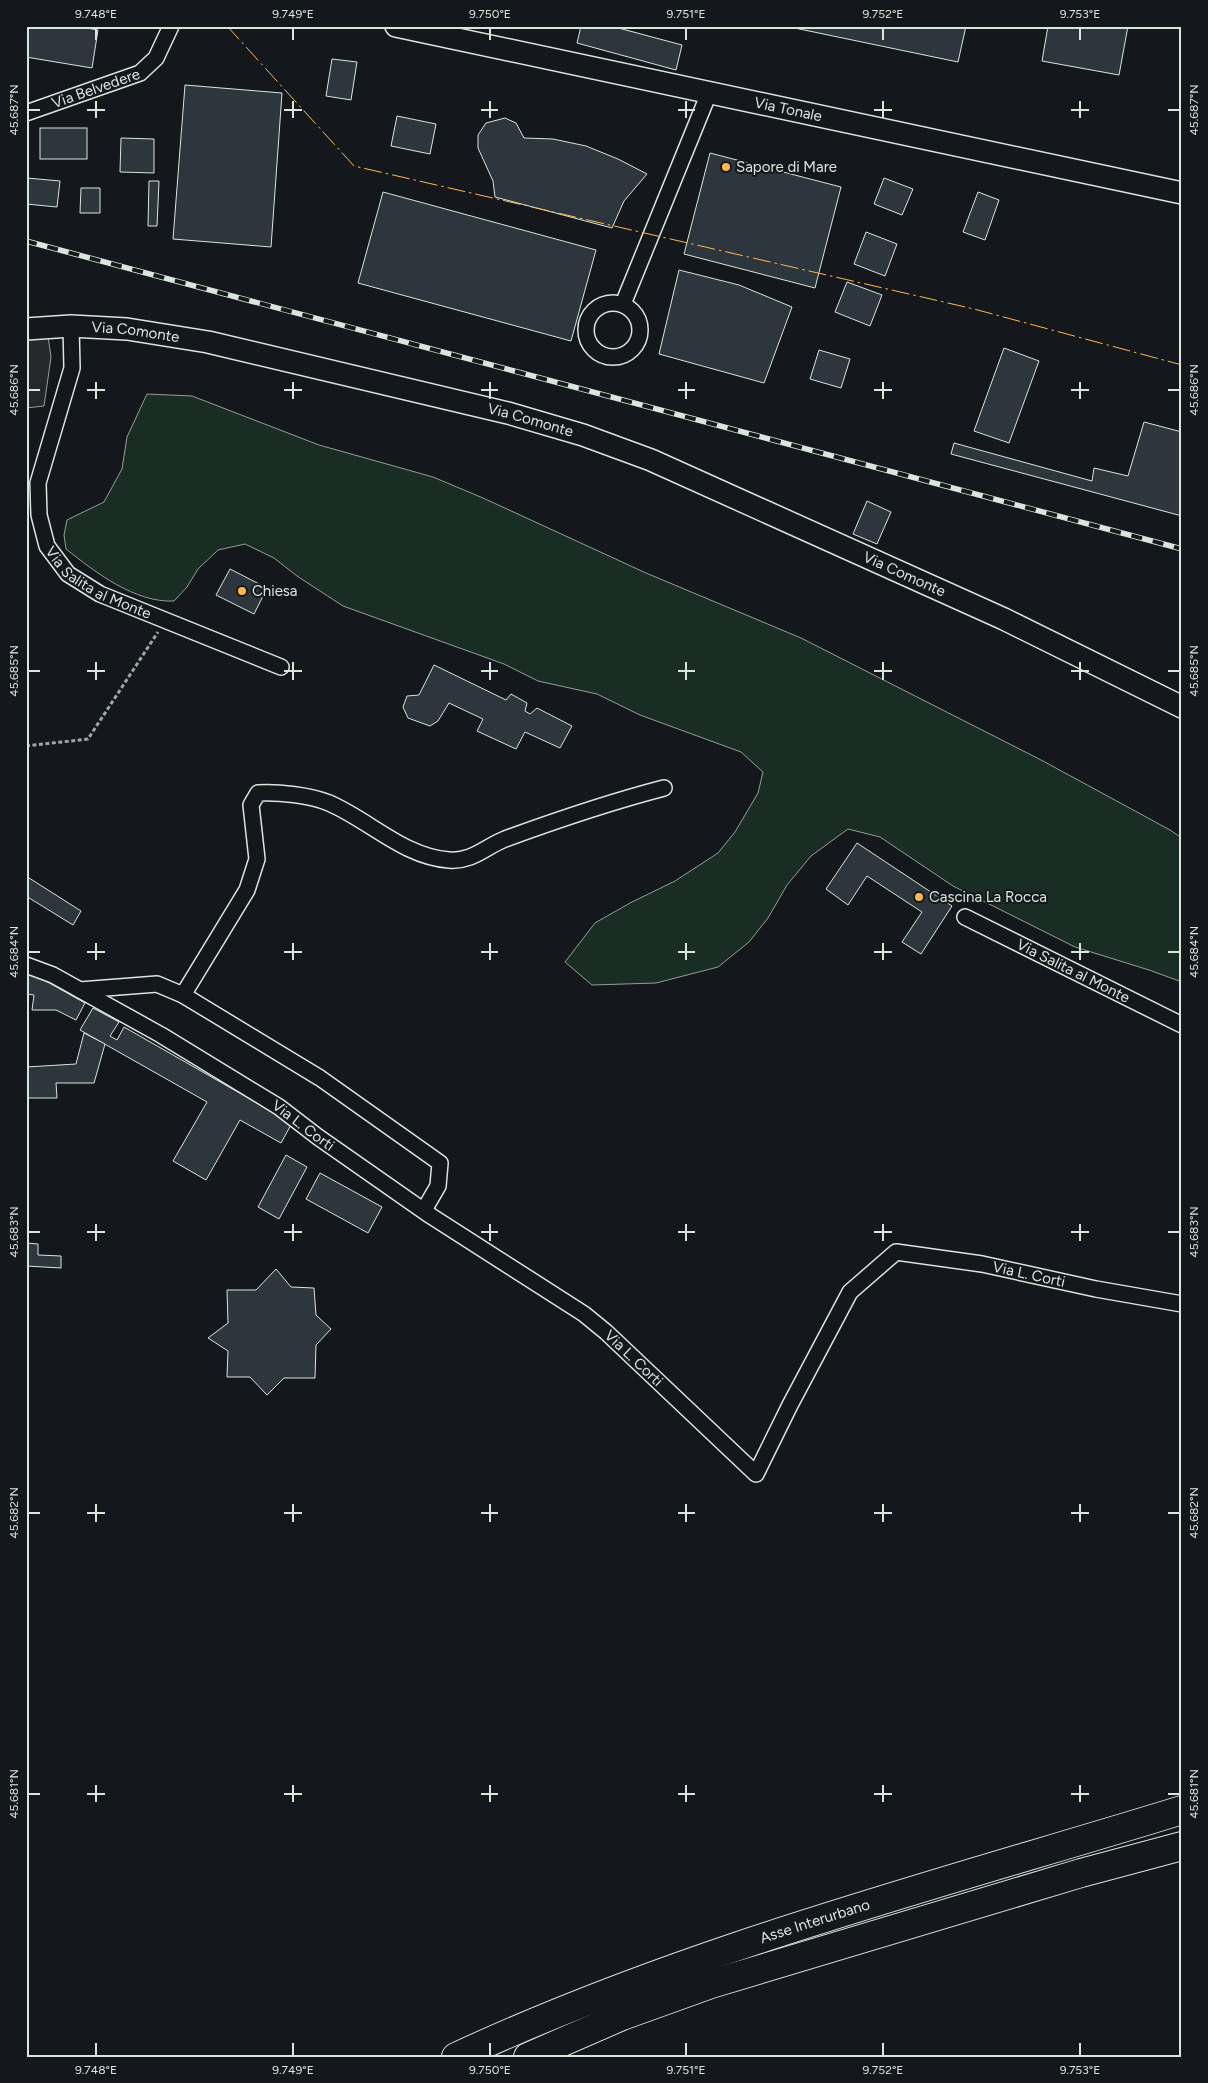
<svg xmlns="http://www.w3.org/2000/svg" width="1208" height="2083" font-family="Figtree,sans-serif">
<style>
.green{fill:#1a2d24;stroke:#939e99}
.parking{fill:#24282b;stroke:#939e99}
.building{fill:#2c363c;stroke:#d8e6dc}
.lines{fill:none;stroke-linecap:round;stroke-linejoin:round}
.street-casing{stroke:#d8e6dc;stroke-width:18}
.secondary-casing{stroke:#d8e6dc;stroke-width:24}
.highway-casing{stroke:#d8e6dc;stroke-width:30}
.path{stroke:#9da8a2;stroke-width:3;stroke-dasharray:4 2.5;stroke-linecap:butt}
.street{stroke:#14181c;stroke-width:15}
.secondary{stroke:#14181c;stroke-width:21}
.highway{stroke:#14181c;stroke-width:28}
.rail-casing{stroke:#d8e6dc;stroke-width:5.5}
.rail{stroke:#14181c;stroke-width:4;stroke-dasharray:11;stroke-linecap:butt}
.power{stroke:#ffb74d;stroke-width:1;stroke-dasharray:18 4 2.5 4;stroke-linecap:butt}
.ticks{fill:none;stroke:#d8e6dc;stroke-width:2}
.poi-dot{fill:#ffb74d;stroke:#14181c;stroke-width:2}
.labels{text-anchor:middle;dominant-baseline:central;stroke-width:4;stroke-linejoin:round;paint-order:stroke}
.street-label{font-size:15px;fill:#d8e6dc;stroke:#14181c}
.poi-label{font-size:15px;fill:#d8e6dc;stroke:#14181c;text-anchor:start}
.neatline{fill:none;stroke:#d8e6dc;stroke-width:2}
.ticks-label{font-size:12px;text-anchor:middle;fill:#d8e6dc}
</style>
<rect width="100%" height="100%" fill="#14181c"/>
<path class="green" d="M 147,394 L 192,396 L 319,445 L 433,477 L 483,498 L 646,573 L 801,638 L 1043,761 L 1170,830 L 1182,838 L 1182,982 L 1149,970 L 1075,947 L 953,886 L 880,837 L 848,829 L 811,856 L 787,885 L 768,918 L 749,942 L 718,967 L 656,983 L 592,985 L 565,962 L 595,923 L 630,903 L 675,881 L 718,853 L 735,832 L 758,793 L 763,772 L 741,752 L 640,715 L 597,694 L 538,681 L 504,664 L 343,606 L 297,576 L 274,558 L 245,544 L 218,550 L 198,569 L 187,587 L 174,601 C 135,603 95,572 66,549 L 64,535 L 67,520 L 104,502 L 122,469 L 127,437 Z"/>
<polygon class="parking" points="48,336 51,357 44,406 26,408 26,337"/>
<g class="building">
<polygon points="26,26 75,26 98,30 92,68 26,57"/>
<polygon points="581,26 611,26 682,45 676,70 577,43"/>
<polygon points="785,26 966,26 958,62"/>
<polygon points="1048,26 1128,26 1119,75 1042,61"/>
<polygon points="332,59 357,62 351,100 326,96"/>
<polygon points="185,85 282,93 271,247 173,239"/>
<polygon points="397,116 436,124 430,154 391,146"/>
<polygon points="505,118 516,123 524,138 553,139 586,146 618,159 647,174 624,201 612,228 495,197 493,181 478,148 478,135 486,123"/>
<rect x="40" y="128" width="47" height="31"/>
<polygon points="121,138 154,139 154,173 120,172"/>
<polygon points="710,153 841,187 815,288 684,254"/>
<polygon points="27,178 60,181 57,207 26,204"/>
<polygon points="884,178 913,189 902,215 874,204"/>
<polygon points="149,181 159,181 157,226 148,226"/>
<polygon points="81,188 100,188 100,213 80,213"/>
<polygon points="383,192 596,250 571,341 358,283"/>
<polygon points="978,192 999,200 985,240 963,232"/>
<polygon points="866,232 897,244 885,276 854,264"/>
<polygon points="679,270 739,285 792,307 764,383 659,354"/>
<polygon points="847,282 882,295 870,326 835,312"/>
<polygon points="1004,348 1039,361 1009,443 974,431"/>
<polygon points="819,350 850,359 841,388 810,379"/>
<polygon points="1144,422 1182,432 1182,516 951,454 954,443 1092,481 1094,468 1128,476"/>
<polygon points="867,501 891,512 877,544 853,534"/>
<polygon points="230,569 267,588 254,614 216,595"/>
<polygon points="434,665 506,700 511,694 527,703 525,711 530,714 537,708 572,726 560,748 525,732 516,749 477,731 483,719 449,703 438,721 430,726 408,718 403,707 407,696 419,695"/>
<polygon points="857,843 952,906 921,954 902,942 922,912 867,876 848,905 826,889"/>
<polygon points="26,876 81,911 73,925 26,896"/>
<polygon points="26,970 85,1003 76,1020 56,1010 32,1010 34,995 26,994"/>
<polygon points="93,1008 119,1022 110,1036 117,1040 124,1027 292,1123 281,1143 240,1120 206,1180 173,1161 207,1102 80,1030"/>
<polygon points="84,1033 105,1044 94,1083 56,1083 57,1098 26,1098 26,1067 76,1064"/>
<polygon points="286,1155 307,1167 279,1219 258,1207"/>
<polygon points="320,1173 382,1207 368,1233 306,1199"/>
<polygon points="26,1243 38,1244 38,1255 61,1256 61,1268 26,1266"/>
<polygon points="276,1269 291,1287 314,1288 316,1315 331,1329 316,1345 315,1378 284,1378 267,1395 250,1377 227,1377 228,1351 208,1338 228,1323 227,1290 256,1290"/>
</g>
<g class="lines">
<defs>
<g id="street">
<path id="s1" d="M 26,113 L 140,73 L 156,58 L 171,26"/>
<circle cx="613" cy="330" r="27"/>
<polyline points="623,304 709,93"/>
<path id="s2" d="M 71,326 L 72,368 L 38,483 L 39,515 L 47,546 L 68,574 L 100,594 L 281,667"/>
<path id="s3" d="M 965,917 L 1182,1025"/>
<path id="s4" d="M 26,965 L 53,975 L 161,1035 L 279,1107 L 318,1137 L 431,1216 L 584,1314 L 606,1332 L 756,1474 L 790,1405 L 850,1292 L 896,1252 L 982,1264 L 1096,1289 L 1182,1304"/>
<polyline points="80,990 157,984 183,995 320,1078 440,1163 438,1186 424,1210"/>
<path d="M 183,995 L 247,890 L 257,859 L 251,805 L 258,793 C 279,792 310,795 329,803 C 369,820 404,857 449,860 C 472,862 485,847 505,839 C 557,820 610,802 664,788"/>
</g>
<g id="secondary">
<path id="s5" d="M 396,26 L 1182,193"/>
<path id="s6" d="M 26,329 L 71,326 L 127,329 L 208,342 L 508,413 L 583,435 L 651,460 L 1004,619 L 1182,707"/>
</g>
<g id="highway">
<path id="s7" d="M 456,2057 C 688,1949 938,1885 1182,1810"/>
<polyline points="528,2057 622,2016 711,1984 1081,1873 1182,1846"/>
</g>
</defs>
<use href="#street" class="street-casing"/>
<use href="#secondary" class="secondary-casing"/>
<use href="#highway" class="highway-casing"/>
<polyline class="path" points="26,746 88,739 158,632"/>
<use href="#street" class="street"/>
<use href="#secondary" class="secondary"/>
<use href="#highway" class="highway"/>
<defs>
<polyline id="rail" points="26,241 1182,549"/>
</defs>
<use href="#rail" class="rail-casing"/>
<use href="#rail" class="rail"/>
<polyline class="power" points="227,26 354,166 974,309 1182,365"/>
</g>
<path class="ticks" d="M 96,28 L 96,40M 293,28 L 293,40M 490,28 L 490,40M 686,28 L 686,40M 883,28 L 883,40M 1080,28 L 1080,40M 96,101 L 96,118M 293,101 L 293,118M 490,101 L 490,118M 686,101 L 686,118M 883,101 L 883,118M 1080,101 L 1080,118M 28,110 L 40,110M 87,110 L 105,110M 284,110 L 302,110M 481,110 L 498,110M 678,110 L 695,110M 874,110 L 892,110M 1071,110 L 1089,110M 1168,110 L 1180,110M 96,382 L 96,399M 293,382 L 293,399M 490,382 L 490,399M 686,382 L 686,399M 883,382 L 883,399M 1080,382 L 1080,399M 28,390 L 40,390M 87,390 L 105,390M 284,390 L 302,390M 481,390 L 498,390M 678,390 L 695,390M 874,390 L 892,390M 1071,390 L 1089,390M 1168,390 L 1180,390M 96,662 L 96,680M 293,662 L 293,680M 490,662 L 490,680M 686,662 L 686,680M 883,662 L 883,680M 1080,662 L 1080,680M 28,671 L 40,671M 87,671 L 105,671M 284,671 L 302,671M 481,671 L 498,671M 678,671 L 695,671M 874,671 L 892,671M 1071,671 L 1089,671M 1168,671 L 1180,671M 96,943 L 96,960M 293,943 L 293,960M 490,943 L 490,960M 686,943 L 686,960M 883,943 L 883,960M 1080,943 L 1080,960M 28,952 L 40,952M 87,952 L 105,952M 284,952 L 302,952M 481,952 L 498,952M 678,952 L 695,952M 874,952 L 892,952M 1071,952 L 1089,952M 1168,952 L 1180,952M 96,1224 L 96,1241M 293,1224 L 293,1241M 490,1224 L 490,1241M 686,1224 L 686,1241M 883,1224 L 883,1241M 1080,1224 L 1080,1241M 28,1232 L 40,1232M 87,1232 L 105,1232M 284,1232 L 302,1232M 481,1232 L 498,1232M 678,1232 L 695,1232M 874,1232 L 892,1232M 1071,1232 L 1089,1232M 1168,1232 L 1180,1232M 96,1504 L 96,1522M 293,1504 L 293,1522M 490,1504 L 490,1522M 686,1504 L 686,1522M 883,1504 L 883,1522M 1080,1504 L 1080,1522M 28,1513 L 40,1513M 87,1513 L 105,1513M 284,1513 L 302,1513M 481,1513 L 498,1513M 678,1513 L 695,1513M 874,1513 L 892,1513M 1071,1513 L 1089,1513M 1168,1513 L 1180,1513M 96,1785 L 96,1802M 293,1785 L 293,1802M 490,1785 L 490,1802M 686,1785 L 686,1802M 883,1785 L 883,1802M 1080,1785 L 1080,1802M 28,1794 L 40,1794M 87,1794 L 105,1794M 284,1794 L 302,1794M 481,1794 L 498,1794M 678,1794 L 695,1794M 874,1794 L 892,1794M 1071,1794 L 1089,1794M 1168,1794 L 1180,1794M 96,2043 L 96,2056M 293,2043 L 293,2056M 490,2043 L 490,2056M 686,2043 L 686,2056M 883,2043 L 883,2056M 1080,2043 L 1080,2056"/>
<g class="poi-dot">
<circle cx="726" cy="167" r="5"/>
<circle cx="242" cy="591" r="5"/>
<circle cx="919" cy="897" r="5"/>
</g>
<g class="labels">
<g class="street-label">
<text stroke="none"><textPath href="#s1" startOffset="74">Via Belvedere</textPath></text>
<text stroke="none"><textPath href="#s5" startOffset="401">Via Tonale</textPath></text>
<text stroke="none"><textPath href="#s6" startOffset="110">Via Comonte</textPath></text>
<text stroke="none"><textPath href="#s6" startOffset="515">Via Comonte</textPath></text>
<text stroke="none"><textPath href="#s6" startOffset="920">Via Comonte</textPath></text>
<text stroke="none"><textPath href="#s2" startOffset="291">Via Salita al Monte</textPath></text>
<text stroke="none"><textPath href="#s3" startOffset="121">Via Salita al Monte</textPath></text>
<text stroke="none"><textPath href="#s4" startOffset="321">Via L. Corti</textPath></text>
<text stroke="none"><textPath href="#s4" startOffset="1295">Via L. Corti</textPath></text>
<text stroke="none"><textPath href="#s4" startOffset="726">Via L. Corti</textPath></text>
<text stroke="none"><textPath href="#s7" startOffset="384">Asse Interurbano</textPath></text>
</g>
<g class="poi-label">
<text x="736" y="167">Sapore di Mare</text>
<text x="252" y="591">Chiesa</text>
<text x="929" y="897">Cascina La Rocca</text>
</g>
</g>
<rect width="1208" height="2083" fill="none" stroke="#14181c" stroke-width="55"/>
<rect x="28" y="28" width="1152" height="2028" class="neatline"/>
<g class="ticks-label">
<text x="96" y="18">9.748°E</text>
<text x="293" y="18">9.749°E</text>
<text x="490" y="18">9.750°E</text>
<text x="686" y="18">9.751°E</text>
<text x="883" y="18">9.752°E</text>
<text x="1080" y="18">9.753°E</text>
<text transform="translate(14 110) rotate(-90)" y="4">45.687°N</text>
<text transform="translate(1194 110) rotate(-90)" y="4">45.687°N</text>
<text transform="translate(14 390) rotate(-90)" y="4">45.686°N</text>
<text transform="translate(1194 390) rotate(-90)" y="4">45.686°N</text>
<text transform="translate(14 671) rotate(-90)" y="4">45.685°N</text>
<text transform="translate(1194 671) rotate(-90)" y="4">45.685°N</text>
<text transform="translate(14 952) rotate(-90)" y="4">45.684°N</text>
<text transform="translate(1194 952) rotate(-90)" y="4">45.684°N</text>
<text transform="translate(14 1232) rotate(-90)" y="4">45.683°N</text>
<text transform="translate(1194 1232) rotate(-90)" y="4">45.683°N</text>
<text transform="translate(14 1513) rotate(-90)" y="4">45.682°N</text>
<text transform="translate(1194 1513) rotate(-90)" y="4">45.682°N</text>
<text transform="translate(14 1794) rotate(-90)" y="4">45.681°N</text>
<text transform="translate(1194 1794) rotate(-90)" y="4">45.681°N</text>
<text x="96" y="2074">9.748°E</text>
<text x="293" y="2074">9.749°E</text>
<text x="490" y="2074">9.750°E</text>
<text x="686" y="2074">9.751°E</text>
<text x="883" y="2074">9.752°E</text>
<text x="1080" y="2074">9.753°E</text>
</g>
</svg>
